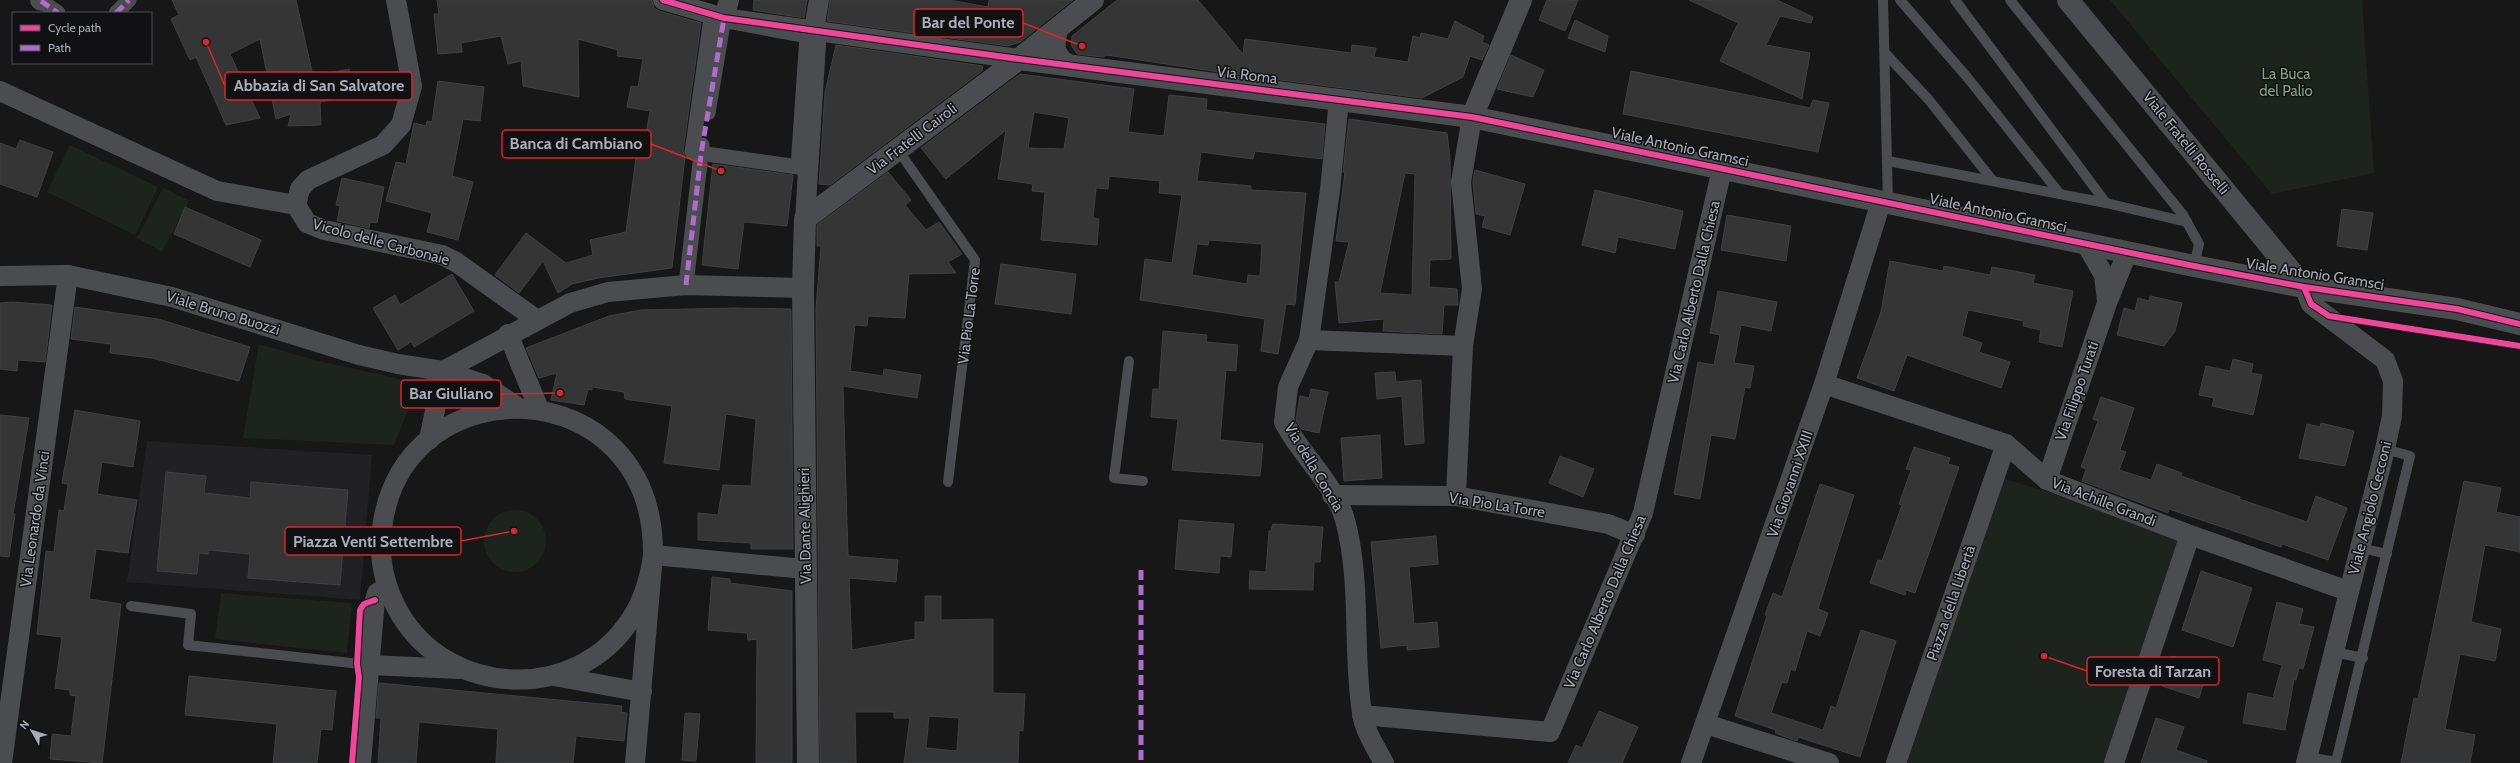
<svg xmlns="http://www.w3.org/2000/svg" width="2520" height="763" font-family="Cabin,sans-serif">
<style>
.built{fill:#212123}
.green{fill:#1d241e}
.building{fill:#353536;stroke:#3f4043;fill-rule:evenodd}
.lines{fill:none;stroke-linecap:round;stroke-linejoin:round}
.service{stroke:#4b4c50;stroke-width:10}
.pedestrian{stroke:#4b4c50;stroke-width:15}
.minor{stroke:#4b4c50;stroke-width:20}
.tertiary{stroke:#4b4c50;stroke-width:22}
.quiet{stroke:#b06ccc;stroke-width:5;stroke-dasharray:10 5;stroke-linecap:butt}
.cycleway-casing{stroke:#111113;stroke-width:8}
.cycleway{stroke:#ed469a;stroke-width:6}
.labels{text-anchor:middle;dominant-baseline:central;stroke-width:3;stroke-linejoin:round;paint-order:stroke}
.park-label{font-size:15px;fill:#7fa381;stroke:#111113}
.street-label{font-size:15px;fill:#a8adb8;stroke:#111113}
.leader{fill:none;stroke:#d62828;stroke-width:1.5}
.callout-dot{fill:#d62828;stroke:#111113;stroke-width:1.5}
.callout{fill:#111113;stroke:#d62828;stroke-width:1.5}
.callout-label{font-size:16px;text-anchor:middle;font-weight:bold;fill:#a8adb8}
</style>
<rect width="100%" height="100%" fill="#171717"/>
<polygon class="built" points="147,441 372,455 360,600 127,582"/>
<g class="green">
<polygon points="2110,0 2362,0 2374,173 2272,194"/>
<polygon points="70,145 158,187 135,235 47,192"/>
<polygon points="163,188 189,201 162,252 137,238"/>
<polygon points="259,344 314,360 414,382 414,395 394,445 243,438"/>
<polygon points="1995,476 2190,535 2114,763 1896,763"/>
<circle cx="515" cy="541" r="31"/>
<polygon points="221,593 352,603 347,653 215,639"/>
</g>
<g class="building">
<polygon points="172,0 296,0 313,76 349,69 352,96 320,102 321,125 288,126 291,114 276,119 260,39 230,54 260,118 226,125 196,57 190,60 171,19 179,15"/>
<polygon points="437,0 652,0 654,8 659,11 701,23 683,151 685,157 672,268 598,278 572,284 558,293 543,261 519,293 495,275 526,233 566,263 593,255 590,240 626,232 637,151 643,152 650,111 627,107 631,86 638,87 643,59 617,56 618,50 578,39 579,97 523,86 521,61 508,64 501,36 461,43 462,52 438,54 434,14 439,14"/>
<polygon points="754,0 807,0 804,18 753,10"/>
<polygon points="830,0 949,0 988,7 989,0 1073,0 1020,42 1008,46 827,21"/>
<polygon points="1117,0 1198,0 1243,54 1245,39 1351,53 1352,45 1376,48 1374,57 1408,62 1413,36 1420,38 1421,33 1448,39 1455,21 1484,36 1482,42 1489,45 1482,60 1470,56 1463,77 1422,98 1225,73 1107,55 1103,57 1077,54 1071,45 1072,36"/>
<polygon points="1547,0 1578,0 1565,31 1539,20"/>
<polygon points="1689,0 1777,0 1813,17 1811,23 1780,16 1766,45 1810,53 1802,99 1720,61 1738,23"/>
<polygon points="1575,20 1608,36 1605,52 1568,38"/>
<polygon points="836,45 983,66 982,71 830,185 819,184 825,92"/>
<polygon points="1511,55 1544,70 1533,97 1497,89"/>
<polygon points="1631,71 1810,108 1813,100 1829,103 1818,152 1623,114"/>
<path d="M 1020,74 L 1134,89 L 1128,132 L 1164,136 L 1169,95 L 1207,99 L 1206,110 L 1325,124 L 1322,159 L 1255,151 L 1253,159 L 1201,152 L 1197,181 L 1251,186 L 1251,190 L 1306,193 L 1295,305 L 1286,304 L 1278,354 L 1261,351 L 1265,319 L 1140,300 L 1145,259 L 1172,263 L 1182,195 L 1159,193 L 1160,181 L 1109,176 L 1108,189 L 1096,188 L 1093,218 L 1099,219 L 1097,245 L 1041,240 L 1045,192 L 1032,191 L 1033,184 L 998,179 L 1006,130 L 946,179 L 921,148 ZM 1034,112 L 1069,118 L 1064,149 L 1028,148 ZM 1209,240 L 1262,244 L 1260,276 L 1248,275 L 1247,284 L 1192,275 L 1197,244 L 1208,245 Z"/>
<polygon points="438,81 484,87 480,121 463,119 452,176 473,182 458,240 427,232 432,213 386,201 396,162 406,164 414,123 426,126 427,121 432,122"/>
<path d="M 1349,119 L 1447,133 L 1450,158 L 1451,259 L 1430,260 L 1429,287 L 1457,289 L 1458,303 L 1458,305 L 1444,305 L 1442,334 L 1383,331 L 1384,319 L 1339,323 L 1335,282 L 1339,282 L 1349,242 L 1336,241 L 1345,172 L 1343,172 ZM 1405,173 L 1415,174 L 1412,295 L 1380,293 Z"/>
<polygon points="20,140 53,152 37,197 0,184 0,143 16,149"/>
<polygon points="713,164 793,175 787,226 744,222 738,269 702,265"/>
<polygon points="1475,170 1525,184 1510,235 1482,227 1485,216 1476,214 1473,182"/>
<path d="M 888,172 L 911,200 L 905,205 L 926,230 L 939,222 L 962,254 L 948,262 L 956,273 L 909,274 L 905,318 L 868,316 L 867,326 L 855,325 L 850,371 L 883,376 L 884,369 L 921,375 L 917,398 L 843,386 L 848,556 L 898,560 L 896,582 L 849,578 L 852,650 L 915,639 L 915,622 L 925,622 L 925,596 L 941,596 L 941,620 L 993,619 L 993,693 L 1025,694 L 1023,731 L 1019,730 L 1018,763 L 904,763 L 910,718 L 894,718 L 894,712 L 855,712 L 856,763 L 820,763 L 816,309 L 821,246 L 817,246 L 817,225 ZM 929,716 L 959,718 L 957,751 L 926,748 Z"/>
<polygon points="342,178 384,187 377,223 370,222 369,228 337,221 340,206 336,205"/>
<polygon points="1595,190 1683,211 1675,249 1618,237 1615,253 1582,245"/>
<polygon points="185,207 261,240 250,267 174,234"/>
<polygon points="2342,209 2373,213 2367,250 2337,246"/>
<polygon points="1727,215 1791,226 1786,261 1721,250"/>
<polygon points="1890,261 1943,271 1944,266 1990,275 1992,267 2035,275 2033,283 2073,291 2062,347 2039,342 2041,330 2023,326 2024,321 1968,310 1962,336 1982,343 1979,352 2010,362 2001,388 1907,355 1894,391 1857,378 1881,312"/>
<polygon points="1001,264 1076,274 1071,314 995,304"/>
<polygon points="452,274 474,311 414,347 411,342 398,350 373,308 395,295 400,305"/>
<polygon points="1718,291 1777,302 1771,331 1741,325 1734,363 1754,366 1750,388 1745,387 1735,439 1711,435 1700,499 1674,494 1698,362 1714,365 1720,335 1710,333"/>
<polygon points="2150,296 2182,303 2175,331 2164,346 2117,335 2124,308 2135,311 2138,298 2149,301"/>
<polygon points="12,302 52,305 45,362 18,360 17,371 0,369 0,303"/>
<polygon points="75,307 158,319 250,347 239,381 152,358 110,353 111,344 71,339"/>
<polygon points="735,308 791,309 793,549 751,549 751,543 698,540 698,513 718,515 723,485 751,486 756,419 726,414 719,470 664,463 672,406 625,399 624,392 592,387 592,390 588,389 584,405 551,400 557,373 539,378 526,348 609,316 641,310"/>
<polygon points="1163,331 1207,335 1206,342 1238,345 1236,371 1226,370 1220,440 1263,444 1260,476 1172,470 1178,419 1151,417 1153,389 1159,389"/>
<polygon points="2233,359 2253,364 2251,373 2262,375 2253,415 2212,406 2214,398 2199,395 2206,366 2230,371"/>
<polygon points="1395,372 1396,382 1421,380 1424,443 1405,445 1402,396 1377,399 1375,373"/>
<polygon points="1311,389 1328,392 1319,433 1301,429 1296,420 1300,396 1309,398"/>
<polygon points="2101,397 2134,408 2120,450 2126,452 2119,470 2151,480 2157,464 2182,473 2181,476 2240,497 2239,499 2307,522 2316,496 2347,508 2328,560 2282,544 2281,547 2169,509 2168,513 2082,481 2086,469 2081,467 2098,421 2093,419"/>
<polygon points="75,410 140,421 133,467 102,462 97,494 137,500 128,553 96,549 89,599 121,604 102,763 50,759 52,734 71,736 76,696 70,695 70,690 55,688 62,637 37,634 46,551 54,552 59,510 64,511 68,484 62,483"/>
<polygon points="0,415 29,418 13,514 15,514 9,557 0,556"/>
<polygon points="2321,423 2354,431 2345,466 2299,458 2307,424 2320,427"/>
<polygon points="1380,435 1382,478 1344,481 1341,438"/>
<polygon points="1914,447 1950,458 1948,464 1959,467 1915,593 1906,590 1905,595 1870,583 1878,560 1882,561 1902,505 1899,504 1911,470 1906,469"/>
<polygon points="1560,456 1594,469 1583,497 1549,483"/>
<polygon points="166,472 206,476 204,493 250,498 251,482 348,490 340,585 248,578 250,554 208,550 208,554 199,553 197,574 157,571"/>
<polygon points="2464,481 2501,488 2496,512 2520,517 2520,552 2485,545 2471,622 2501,629 2495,661 2460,654 2445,729 2475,735 2470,763 2401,763 2414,698 2418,699"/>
<polygon points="1820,484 1854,495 1818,609 1828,613 1820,636 1807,631 1795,671 1791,669 1787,683 1782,682 1771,713 1823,730 1831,706 1836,708 1861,630 1896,641 1860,757 1798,737 1797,741 1775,733 1776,730 1735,716 1767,616 1765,615 1773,593 1782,597"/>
<polygon points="1179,520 1234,524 1231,557 1220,556 1219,573 1175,569"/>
<polygon points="1273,524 1323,527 1320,562 1314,562 1313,590 1249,589 1250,571 1266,572 1269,531 1271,531"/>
<polygon points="1436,536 1438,564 1409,567 1414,624 1437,622 1439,647 1407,650 1407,645 1381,648 1371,542"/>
<polygon points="2201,571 2252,588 2233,647 2182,630"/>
<polygon points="712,577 730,579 730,583 792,591 792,763 756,763 757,639 748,640 747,633 708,630"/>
<polygon points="2277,602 2303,609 2299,624 2314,627 2303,669 2299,668 2296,680 2294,679 2285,730 2243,723 2248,693 2273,698 2282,665 2263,660"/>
<polygon points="2172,656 2208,668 2199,698 2162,686"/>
<polygon points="189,676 336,691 332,730 321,729 317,763 273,763 277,724 185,715"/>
<polygon points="379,683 622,706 621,712 627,713 624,741 576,736 573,763 496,763 498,729 419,722 416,763 378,763 381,718 376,718"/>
<polygon points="1599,711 1638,727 1622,763 1568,763 1576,745 1582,748"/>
<polygon points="685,713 700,714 696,761 682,760"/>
<polygon points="2156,718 2184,727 2176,750 2207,761 2207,763 2141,763"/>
</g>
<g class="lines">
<g class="service">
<polyline points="1883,0 1888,203"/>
<polyline points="1900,0 1967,77 2060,194"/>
<polyline points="1955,0 2106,203"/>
<polyline points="2010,0 2183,215 2199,244 2194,266"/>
<polyline points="1885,53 1929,100 1993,181"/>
<polyline points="898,150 975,260 948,482"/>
<polyline points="1888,161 2106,203 2187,222"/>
<polyline points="1129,361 1114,478 1143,481"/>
<polyline points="2361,548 2387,554"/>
<polyline points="131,606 191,614 188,645 369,665"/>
<polyline points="2334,652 2363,658"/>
<polyline points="2307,757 2336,762 2410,456 2385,449"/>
</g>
<g class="pedestrian">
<polyline points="41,1 58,13"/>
<polyline points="116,13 129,0"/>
<polygon points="711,18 807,36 798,167 692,152"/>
<polyline points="708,113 724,18"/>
<polyline points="686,285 702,145"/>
</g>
<g class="minor">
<polyline points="40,0 41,1"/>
<polyline points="663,0 724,18 1019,59"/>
<polyline points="724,18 729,0"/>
<path d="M 1059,26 C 1054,44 1052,55 1070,65"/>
<polyline points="0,91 217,191 296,205"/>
<path d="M 1339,100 L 1330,190 L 1309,340 L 1288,387 L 1284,422 C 1300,454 1335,484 1345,520 C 1362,583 1352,649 1362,713 C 1364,730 1376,748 1384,763"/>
<polyline points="296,205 307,223 324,230 442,255 456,262 537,320"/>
<polyline points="296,205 300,189 308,180 383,145 401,125 412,86 396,0"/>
<polyline points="805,219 816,44 814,29 819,0"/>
<polyline points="2086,244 2104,275 2107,301"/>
<polyline points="0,276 68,275 172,297 359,355 398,364 443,371 483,384 519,408"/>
<polyline points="2304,287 2311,304 2385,360 2393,381 2392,416 2385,449 2306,763"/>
<polyline points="508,334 539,409"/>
<polyline points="1309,340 1463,346"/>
<polyline points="443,371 570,303 608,292 686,285 803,288"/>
<polyline points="1824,384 2006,444 2047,480 2190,535 2348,591"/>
<polyline points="429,440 443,371"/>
<polyline points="2047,480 2107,303 2127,253"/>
<polyline points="1332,495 1456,496 1608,524 1635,535"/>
<polyline points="1456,496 1463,346 1472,289 1461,182 1472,117"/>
<polyline points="653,555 805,569"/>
<polyline points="369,665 459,669"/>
<polyline points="554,676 642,692"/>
<polyline points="1362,715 1550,732 1643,513 1722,169"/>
<polyline points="1706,724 1829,763"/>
<polyline points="2,763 68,275"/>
<polyline points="361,763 375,600 377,593 387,587"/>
<path d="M 635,763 L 653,555 C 655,369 403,361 382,528 C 378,558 385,588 400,614 C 450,698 577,703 631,619 C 644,599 650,578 653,555"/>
<polyline points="1691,763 1824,384 1881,202"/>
<polyline points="1896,763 2006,444"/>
<polyline points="2114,763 2190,535"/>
</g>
<g class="tertiary">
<polyline points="2068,0 2304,287"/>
<polyline points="1019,59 1472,117 2194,266 2304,287 2457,309 2520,324"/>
<polyline points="1472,117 1521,0"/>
<polyline points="808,763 803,288 805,219 1019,59 1093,0"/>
</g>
<g class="quiet">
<polyline points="41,1 58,13"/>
<polyline points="116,13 129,0"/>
<polyline points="686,285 701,154 724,18"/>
<polyline points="1141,570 1141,763"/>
</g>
<defs>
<g id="cycleway">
<polyline points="663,0 724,18 1019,59 1472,117 2194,266 2304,287 2457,309 2520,324"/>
<polyline points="2304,287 2311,304 2329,316 2520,346"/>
<polyline points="352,763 359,677 357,664 360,610 364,604 375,600"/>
</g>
</defs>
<use href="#cycleway" class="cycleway-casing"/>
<use href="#cycleway" class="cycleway"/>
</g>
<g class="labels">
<g class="park-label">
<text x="2286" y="74">La Buca<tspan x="2286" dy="17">del Palio</tspan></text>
</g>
<g class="street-label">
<text transform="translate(1247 75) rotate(7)">Via Roma</text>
<text transform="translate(912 139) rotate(-37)">Via Fratelli Cairoli</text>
<text transform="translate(2186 143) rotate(51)">Viale Fratelli Rosselli</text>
<text transform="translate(1680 147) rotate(12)">Viale Antonio Gramsci</text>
<text transform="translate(1998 213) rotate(12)">Viale Antonio Gramsci</text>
<text transform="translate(381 242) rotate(15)">Vicolo delle Carbonaie</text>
<text transform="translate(2315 274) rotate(9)">Viale Antonio Gramsci</text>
<text transform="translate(1694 292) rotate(-77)">Via Carlo Alberto Dalla Chiesa</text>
<text transform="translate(223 313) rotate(17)">Viale Bruno Buozzi</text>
<text transform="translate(969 316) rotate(-83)">Via Pio La Torre</text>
<text transform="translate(2077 391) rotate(-71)">Via Filippo Turati</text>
<text transform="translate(1314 467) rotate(59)">Via della Concia</text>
<text transform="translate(1790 484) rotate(-71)">Via Giovanni XXIII</text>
<text transform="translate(2104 502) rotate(21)">Via Achille Grandi</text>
<text transform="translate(1497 505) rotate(9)">Via Pio La Torre</text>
<text transform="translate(2370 508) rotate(-76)">Viale Angiolo Cecconi</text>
<text transform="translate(35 519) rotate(-82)">Via Leonardo da Vinci</text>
<text transform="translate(805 526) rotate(-91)">Via Dante Alighieri</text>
<text transform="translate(1605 602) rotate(-67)">Via Carlo Alberto Dalla Chiesa</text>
<text transform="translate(1951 603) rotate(-71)">Piazza della Libertà</text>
</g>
</g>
<path class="leader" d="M1082 46L1023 23M206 42L225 86M721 171L651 144M560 393L501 394M514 531L461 541M2044 656L2087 671"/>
<g class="callout-dot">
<circle cx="1082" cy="46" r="4"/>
<circle cx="206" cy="42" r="4"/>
<circle cx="721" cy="171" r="4"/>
<circle cx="560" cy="393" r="4"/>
<circle cx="514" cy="531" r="4"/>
<circle cx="2044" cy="656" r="4"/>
</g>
<g class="callout">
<rect x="914" y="9" width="109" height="28" rx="4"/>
<rect x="225" y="72" width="187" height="28" rx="4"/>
<rect x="502" y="130" width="149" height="28" rx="4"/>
<rect x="401" y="380" width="100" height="28" rx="4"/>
<rect x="285" y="527" width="176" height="28" rx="4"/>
<rect x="2087" y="657" width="132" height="28" rx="4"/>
</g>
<g class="callout-label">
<text x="968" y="28">Bar del Ponte</text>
<text x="319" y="91">Abbazia di San Salvatore</text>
<text x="576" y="149">Banca di Cambiano</text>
<text x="451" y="399">Bar Giuliano</text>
<text x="373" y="547">Piazza Venti Settembre</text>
<text x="2153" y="677">Foresta di Tarzan</text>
</g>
<rect x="12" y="12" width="140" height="52" fill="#111113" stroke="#4d4f55"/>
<rect x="20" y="25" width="20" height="6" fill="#ed469a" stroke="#4d4f55"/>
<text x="48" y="32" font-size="12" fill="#a8adb8">Cycle path</text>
<rect x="20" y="45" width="20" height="6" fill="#b06ccc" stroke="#4d4f55"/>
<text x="48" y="52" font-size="12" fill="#a8adb8">Path</text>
<g transform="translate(32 731) rotate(309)" stroke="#111113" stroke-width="3" paint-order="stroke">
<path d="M0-3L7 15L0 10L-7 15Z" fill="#a8adb8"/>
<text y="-6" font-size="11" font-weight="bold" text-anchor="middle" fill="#a8adb8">N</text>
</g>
</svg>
